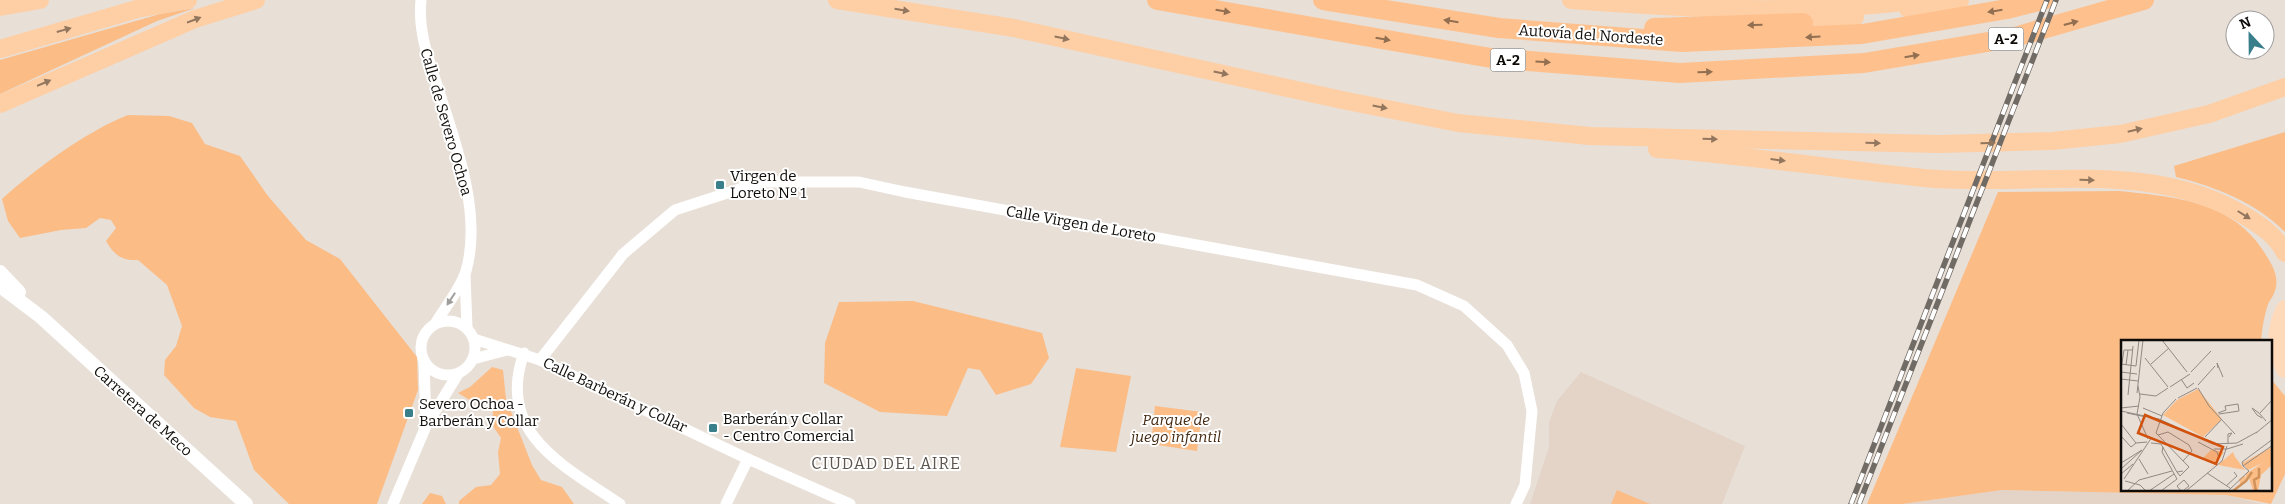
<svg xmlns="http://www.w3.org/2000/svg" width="2285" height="504" font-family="Bitter,serif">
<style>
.built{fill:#e4d4c7}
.green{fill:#fbbc86}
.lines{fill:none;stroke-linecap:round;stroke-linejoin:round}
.minor{stroke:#fff;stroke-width:11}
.tertiary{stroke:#fff;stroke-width:14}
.primary{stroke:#fedabb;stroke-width:18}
.trunk{stroke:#fecea4;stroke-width:18}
.motorway{stroke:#fec18d;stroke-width:20}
.rail-casing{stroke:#706b65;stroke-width:5.5}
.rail{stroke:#fff;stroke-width:4;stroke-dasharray:11;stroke-linecap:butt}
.oneway{fill:#92765e}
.oneway2{fill:#926f51}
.oneway3{fill:#9f9d9c}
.poi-dot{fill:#387e8b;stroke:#fff;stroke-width:2}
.labels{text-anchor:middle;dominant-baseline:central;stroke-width:4;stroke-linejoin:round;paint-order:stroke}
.shield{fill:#fff;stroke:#565452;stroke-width:1}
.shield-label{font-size:14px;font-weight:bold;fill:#0e0b08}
.street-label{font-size:15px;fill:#0e0b08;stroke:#fff}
.poi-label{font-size:15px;fill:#0e0b08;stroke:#fff;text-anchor:start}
.park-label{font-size:15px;font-style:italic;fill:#442911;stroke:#fff}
.neighbourhood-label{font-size:16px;letter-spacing:1px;fill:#5c544d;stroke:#fff}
.inset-river{fill:none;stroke:#d0925b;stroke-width:2.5}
.inset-road{fill:none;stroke:#918a84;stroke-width:1}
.view{fill:#d2510c;fill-opacity:0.15;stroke:#d2510c;stroke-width:2.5}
.inset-edge{fill:none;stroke:#0e0b08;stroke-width:2.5}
</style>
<rect width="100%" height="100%" fill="#e8dfd7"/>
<g class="built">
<polygon points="1581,372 1745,446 1722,504 1530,504 1549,447 1549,423 1557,401"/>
<polygon points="2002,490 2226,495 2263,504 1902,504"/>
</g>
<g class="green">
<polygon points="195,8 157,21 0,94 0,60 160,14"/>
<path d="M 128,115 L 169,116 L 192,123 L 205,144 L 240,156 L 268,196 L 306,240 L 340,259 L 417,357 L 418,390 L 377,504 L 289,504 L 254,470 L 236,421 L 210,417 L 194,408 L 164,375 L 165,360 L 176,346 L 182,326 L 167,285 L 138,260 C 122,261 114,255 106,241 L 116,228 L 111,220 L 100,218 L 86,228 L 61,230 L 20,238 L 8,221 L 2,199 C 35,169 87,131 128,115 Z"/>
<path d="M 2285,132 L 2285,232 C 2257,203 2214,186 2176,177 L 2174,166 Z"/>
<path d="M 2119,191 C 2176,197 2234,201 2266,255 C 2272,265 2278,274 2276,287 C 2275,293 2271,299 2268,304 C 2264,316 2262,329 2261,341 L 2122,342 L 2122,490 L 2271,490 L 2271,379 L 2285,396 L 2285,474 L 2271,504 L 2226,495 L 2002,490 L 1902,504 L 1867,504 L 1998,192 Z"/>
<polygon points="913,301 1042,333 1049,358 1031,384 996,395 980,370 968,368 947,416 880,412 824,383 825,343 839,302"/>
<polygon points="492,367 503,370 506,399 532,465 541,480 562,487 574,504 459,504 459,501 476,487 491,485 500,474 498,452 501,438 492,425 493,411 487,402 473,402 458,393 470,387"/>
<polygon points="1076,368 1131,376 1116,452 1060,447"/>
<polygon points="1155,406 1202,412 1197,451 1151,444"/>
<polygon points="1617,490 1650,504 1611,504"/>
<polygon points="430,493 442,496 446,504 422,504"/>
</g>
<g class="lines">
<g class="minor">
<path d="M 421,0 C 418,29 427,55 436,82 C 454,139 483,212 466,271 C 460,290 445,307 435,324"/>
<polyline points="465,275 467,328"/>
<circle cx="448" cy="348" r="27"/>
<polyline points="474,339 540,360 748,459 850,504"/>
<path d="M 524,353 C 495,433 564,466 620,504"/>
<polyline points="473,359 507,350"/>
<polyline points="540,360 623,254 675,210 761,182 859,182 905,192 1417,285 1464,306 1507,345 1524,373 1532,411 1525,485 1516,504"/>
<polyline points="424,362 426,425"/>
<polyline points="393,504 426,426 458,374"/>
<polyline points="726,504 748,459"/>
</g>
<g class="tertiary">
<polyline points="0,272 19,292"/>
<polyline points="0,286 41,317 246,504"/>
</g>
<path class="primary" d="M 2285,309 C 2275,329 2274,348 2285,369"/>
<g class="trunk">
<polyline points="837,0 1014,28 1342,100 1458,123 1590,136 1939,144 2052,141 2120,134 2209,114 2285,87"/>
<path d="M 1571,0 C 1687,9 1804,15 1920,0"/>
<polyline points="0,7 40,0"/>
<polyline points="1908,9 1960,0"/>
<polyline points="1803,23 1855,17"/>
<polyline points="0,49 137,9 188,0"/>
<polyline points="0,104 195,19 256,0"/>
<path d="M 1657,149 C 1747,155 1835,169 1924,178 C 2031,188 2151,157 2247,217 C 2263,227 2276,236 2285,253"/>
</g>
<g class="motorway">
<polyline points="1157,0 1491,58 1680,73 1864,63 2011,38 2144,0"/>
<polyline points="1323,0 1499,28 1682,42 1862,34 2007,9 2043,0"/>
<polyline points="1654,28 1803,23"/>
</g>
<defs>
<g id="rail">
<polyline points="1851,504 2047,0"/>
<polyline points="1859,504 2056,0"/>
</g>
</defs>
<use href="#rail" class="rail-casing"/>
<use href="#rail" class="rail"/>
</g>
<defs><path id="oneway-solid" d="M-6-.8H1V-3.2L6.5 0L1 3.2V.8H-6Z" transform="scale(1.25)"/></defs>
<g class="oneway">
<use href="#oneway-solid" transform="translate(902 10) rotate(9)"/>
<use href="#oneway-solid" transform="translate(194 20) rotate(-21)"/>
<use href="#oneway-solid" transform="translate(64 30) rotate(-16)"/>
<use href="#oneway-solid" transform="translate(1062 38) rotate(12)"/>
<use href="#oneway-solid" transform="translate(1221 73) rotate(12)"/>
<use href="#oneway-solid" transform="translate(44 83) rotate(-23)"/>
<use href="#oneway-solid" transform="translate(1380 107) rotate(11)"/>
<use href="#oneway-solid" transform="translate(2135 130) rotate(-13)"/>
<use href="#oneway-solid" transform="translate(1710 139) rotate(1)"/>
<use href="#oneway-solid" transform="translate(1873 143) rotate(1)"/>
<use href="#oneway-solid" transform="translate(1988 143) rotate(-2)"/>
<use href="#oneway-solid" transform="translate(1778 160) rotate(7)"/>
<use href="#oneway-solid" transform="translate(2087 180) rotate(1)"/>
<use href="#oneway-solid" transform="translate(2244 215) rotate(32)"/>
</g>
<g class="oneway2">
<use href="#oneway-solid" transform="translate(1223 11) rotate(10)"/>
<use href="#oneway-solid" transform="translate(1995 11) rotate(171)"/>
<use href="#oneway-solid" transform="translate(1451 21) rotate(-171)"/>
<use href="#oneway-solid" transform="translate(2071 23) rotate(-15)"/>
<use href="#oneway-solid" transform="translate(1755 25) rotate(178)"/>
<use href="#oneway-solid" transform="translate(1813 37) rotate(176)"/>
<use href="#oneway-solid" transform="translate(1383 39) rotate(10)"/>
<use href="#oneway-solid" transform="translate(1912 56) rotate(-9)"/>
<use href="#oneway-solid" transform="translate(1543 62) rotate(4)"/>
<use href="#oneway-solid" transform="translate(1705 72) rotate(-2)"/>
</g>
<use class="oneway3" href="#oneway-solid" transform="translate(451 299) rotate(123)"/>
<g class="poi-dot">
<rect x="715" y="180" width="10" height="10" rx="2.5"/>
<rect x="404" y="408" width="10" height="10" rx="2.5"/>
<rect x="708" y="423" width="10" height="10" rx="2.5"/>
</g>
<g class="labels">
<g class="shield">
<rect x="1988.5" y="27.5" width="35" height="23" rx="4"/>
<rect x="1490.5" y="48.5" width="35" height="23" rx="4"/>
</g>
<g class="shield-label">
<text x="2006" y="39">A-2</text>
<text x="1508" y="60">A-2</text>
</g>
<g class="street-label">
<text transform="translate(1591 35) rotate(4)">Autovía del Nordeste</text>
<text transform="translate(446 122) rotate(74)">Calle de Severo Ochoa</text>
<text transform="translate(1081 224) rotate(10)">Calle Virgen de Loreto</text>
<text transform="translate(615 395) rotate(25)">Calle Barberán y Collar</text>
<text transform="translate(143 411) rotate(42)">Carretera de Meco</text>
</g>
<g class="poi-label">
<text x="730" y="176">Virgen de<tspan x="730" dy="17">Loreto Nº 1</tspan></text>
<text x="419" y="404">Severo Ochoa -<tspan x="419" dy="17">Barberán y Collar</tspan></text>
<text x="723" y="419">Barberán y Collar<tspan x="723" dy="17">- Centro Comercial</tspan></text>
</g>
<g class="park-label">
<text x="1176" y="420">Parque de<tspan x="1176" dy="17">juego infantil</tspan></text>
</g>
<g class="neighbourhood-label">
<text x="886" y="463">CIUDAD DEL AIRE</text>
</g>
</g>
<g transform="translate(2121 340)">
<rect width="151" height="151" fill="#e8dfd7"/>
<path d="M 77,49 L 101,79 L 82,97 L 42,75 L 56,60 ZM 151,107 L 151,125 L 140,135 L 137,151 L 132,151 L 128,138 L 111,151 L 119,144 L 118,139 L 124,135 L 125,140 L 125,134 L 141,123 L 127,130 L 121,123 ZM 90,110 L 103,112 L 96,123 L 85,132 L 94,124 L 81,119 ZM 112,112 L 114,117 L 124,130 L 97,125 Z" fill="#fbbc86"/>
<path class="inset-river" d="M 112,151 L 125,141 L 131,132M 135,151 L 133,140 L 138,137 L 138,128"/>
<path class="inset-road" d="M 41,0 L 66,32M 24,18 L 47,47M 0,24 L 15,26 L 18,0M 30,24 L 48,8M 5,25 L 7,10M 97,28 L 96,23 L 102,37M 0,29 L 3,10 L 12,10M 0,32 L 16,34M 70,32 L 90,11M 0,39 L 17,41M 60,39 L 66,48 L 73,43M 77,45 L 94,26M 17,46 L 19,57 L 16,74 L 27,99M 49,47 L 69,34M 77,48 L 88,66 L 114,94M 16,53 L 22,0M 19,54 L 35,56 L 47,48M 7,55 L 12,6M 57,58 L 76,48M 0,68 L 18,66M 22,68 L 41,76M 0,71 L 38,79 L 92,104 L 116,103 L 136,92M 6,73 L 25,77M 97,73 L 105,70 L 104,66 L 117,64 L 118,71 L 98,74M 139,73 L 152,59M 141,78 L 136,75 L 131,68 L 138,73 L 145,81M 0,84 L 15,103 L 26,102M 35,93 L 68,127 L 59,136 L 56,132M 35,93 L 42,73 L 55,59M 135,93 L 152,79M 37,95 L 47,92 L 68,105 L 71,111 L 62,121M 1,97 L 10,107 L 15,103M 84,97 L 101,79M 77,102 L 96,112 L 98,118M 30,103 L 40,104 L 56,132 L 62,131M 107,103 L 107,94 L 111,93 L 108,97M 93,109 L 106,109 L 122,104M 18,119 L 27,134M 132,119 L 152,105M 0,123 L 21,110M 122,126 L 121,122 L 152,99M 0,129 L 21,110M 86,133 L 109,148M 0,134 L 12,124M 3,139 L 31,97M 4,141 L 19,145 L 25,151M 105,146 L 116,136 L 113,132M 6,151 L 18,140 L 51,131M 28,151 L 53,134M 40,151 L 56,139 L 41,112 L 42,107M 60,151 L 56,146 L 63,140 L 68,146 L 62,151M 65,151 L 101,121 L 106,106M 107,151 L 128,131 L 122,126 L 132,119"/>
<path class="view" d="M 24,75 L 102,107 L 95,124 L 17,93 Z"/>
<rect width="151" height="151" class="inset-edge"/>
</g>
<g transform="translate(2250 35) rotate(338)"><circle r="24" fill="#ffffff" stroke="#9f9d9c"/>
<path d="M0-4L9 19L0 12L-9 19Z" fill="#387e8b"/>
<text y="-8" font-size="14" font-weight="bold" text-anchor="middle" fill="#0e0b08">N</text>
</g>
</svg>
